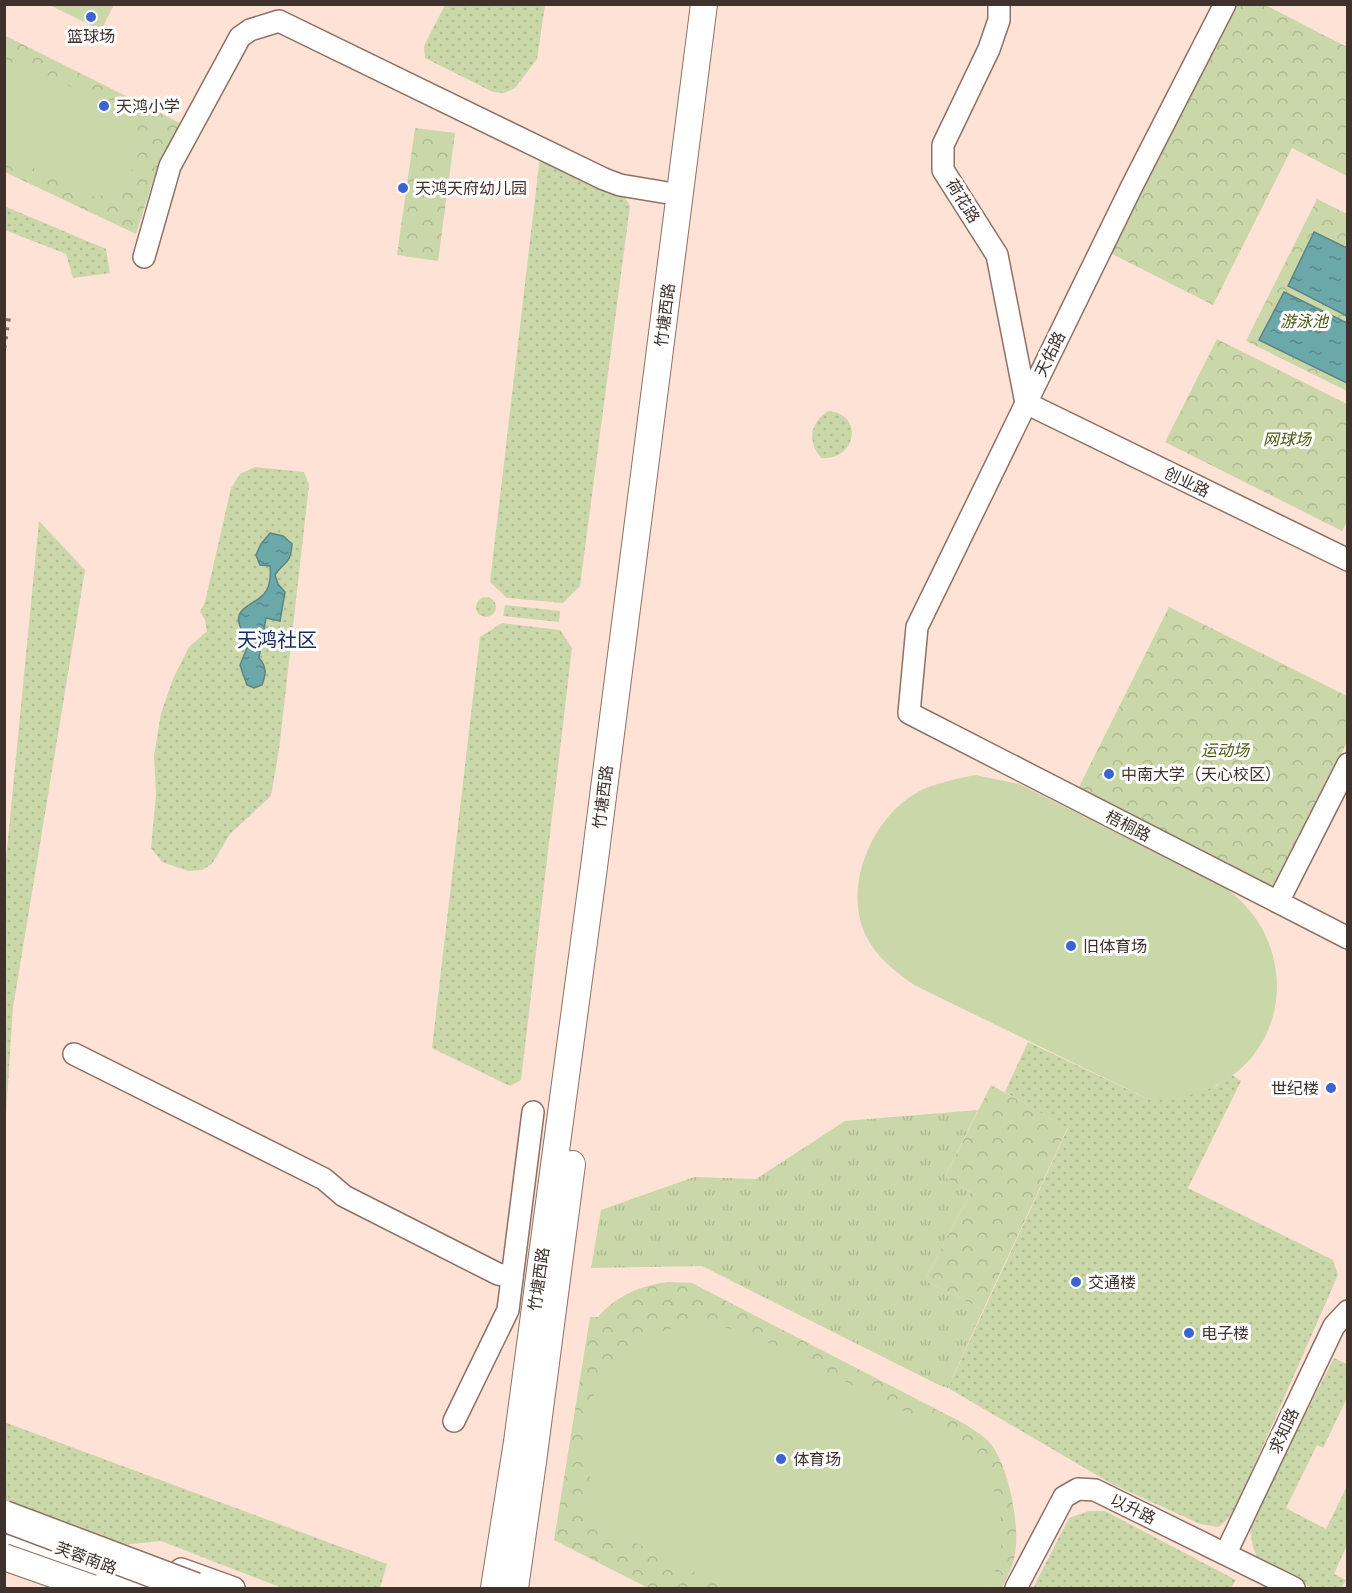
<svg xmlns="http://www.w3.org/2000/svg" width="1352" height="1593" font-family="'Roboto Serif','Noto Sans SC',serif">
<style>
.grass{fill:url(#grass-tufts)}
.park{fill:url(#park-crowns)}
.garden{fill:url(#garden-dots)}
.pitch{fill:#cad7a9}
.water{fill:url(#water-ripples);stroke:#5e8484;stroke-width:1.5}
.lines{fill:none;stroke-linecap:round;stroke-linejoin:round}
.minor-casing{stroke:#8f7064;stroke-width:24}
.major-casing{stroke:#8f7064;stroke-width:28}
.minor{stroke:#fff;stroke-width:21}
.major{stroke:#fff;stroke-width:26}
.rail{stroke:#847169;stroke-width:4.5;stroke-dasharray:3 6;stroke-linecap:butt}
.major-bridge-casing{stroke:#8f7064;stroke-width:28;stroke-linecap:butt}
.highway-bridge-casing{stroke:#8f7064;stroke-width:33;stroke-linecap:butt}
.major-bridge{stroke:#fff;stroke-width:26}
.highway-bridge{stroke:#fff;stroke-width:30}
.poi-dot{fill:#3b63d4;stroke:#fff;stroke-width:2}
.labels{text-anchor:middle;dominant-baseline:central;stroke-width:6;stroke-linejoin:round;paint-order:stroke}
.poi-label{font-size:16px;fill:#3f312c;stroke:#fff;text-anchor:start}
.street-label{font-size:16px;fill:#3f312c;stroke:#fff}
.park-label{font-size:16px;font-style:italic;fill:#4b5914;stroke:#fff}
.quarter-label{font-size:20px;fill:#192d64;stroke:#fff}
</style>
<defs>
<pattern id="grass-tufts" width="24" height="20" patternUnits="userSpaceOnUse" patternTransform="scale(1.5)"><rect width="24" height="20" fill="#cad7a9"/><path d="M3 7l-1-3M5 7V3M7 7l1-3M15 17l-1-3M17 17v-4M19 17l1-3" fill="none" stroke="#afb992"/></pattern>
<pattern id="park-crowns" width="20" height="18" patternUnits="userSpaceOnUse" patternTransform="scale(1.5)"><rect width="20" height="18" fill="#cad7a9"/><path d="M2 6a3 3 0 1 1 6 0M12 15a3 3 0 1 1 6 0" fill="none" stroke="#afb992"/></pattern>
<pattern id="garden-dots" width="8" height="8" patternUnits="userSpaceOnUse" patternTransform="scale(1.5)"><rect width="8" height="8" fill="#cad7a9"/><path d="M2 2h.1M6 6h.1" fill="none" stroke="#afb992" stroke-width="1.8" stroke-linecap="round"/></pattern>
<pattern id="water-ripples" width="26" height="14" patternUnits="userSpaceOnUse" patternTransform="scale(1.5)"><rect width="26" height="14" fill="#6ba8aa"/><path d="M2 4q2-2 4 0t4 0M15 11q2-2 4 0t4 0" fill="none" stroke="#59898b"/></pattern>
</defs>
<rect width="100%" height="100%" fill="#fee2d6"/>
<polygon class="grass" points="978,1110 945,1177 971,1192 925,1280 983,1310 948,1388 939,1385 702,1266 591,1268 601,1210 694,1177 756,1179 845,1121"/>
<g class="park">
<polygon points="1235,5 1265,5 1347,47 1347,176 1292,148 1213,305 1110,253"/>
<polygon points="4,35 182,124 154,178 136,234 5,172"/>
<polygon points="415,128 455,133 438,261 397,255"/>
<polygon points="1317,199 1347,214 1347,391 1246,341"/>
<polygon points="1217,339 1347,404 1348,520 1342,531 1165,442"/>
<polygon points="1169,607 1347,696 1347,742 1274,890 1077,791"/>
<polygon points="991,1085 1068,1127 983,1310 925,1280 971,1192 945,1177"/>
<path d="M 668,1282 L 692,1283 L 963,1423 C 972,1429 983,1435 990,1443 C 1009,1466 1020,1525 1015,1554 C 1013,1567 1007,1577 1002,1588 L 648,1588 L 554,1540 L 590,1317 L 598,1317 C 617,1295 640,1286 668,1282 Z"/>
</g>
<g class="garden">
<polygon points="445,5 545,5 537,59 515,88 504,93 493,92 425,58 424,46"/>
<polygon points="540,156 625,197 630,206 580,586 563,603 507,598 490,582"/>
<polygon points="4,206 106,249 110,273 73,278 66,254 5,230"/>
<path d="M 828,411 C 865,414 856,461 821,458 C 807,441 810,423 828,411 Z"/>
<polygon points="255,467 304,472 309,485 279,750 271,796 230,834 212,864 202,870 188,871 162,862 151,848 156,794 154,756 161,713 173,679 189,647 207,631 205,620 200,612 205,602 231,488 240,474"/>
<polygon points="39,521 85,570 13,1008 5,1130 5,870"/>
<circle cx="486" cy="607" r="10"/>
<polygon points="505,605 560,611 559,622 503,616"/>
<polygon points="502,623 560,630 572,648 521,1080 510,1086 432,1048 480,637"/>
<polygon points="1028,1042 1148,1099 1216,1086 1232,1075 1241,1081 1188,1188 1333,1260 1338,1275 1233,1514 1219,1527 1200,1524 1112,1484 948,1388 1068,1128 1005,1092"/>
<polygon points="1334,1358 1347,1364 1347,1398 1323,1448 1317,1445 1286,1508 1326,1529 1347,1486 1347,1545 1334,1574 1346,1580 1341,1588 1312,1588 1258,1560 1253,1547 1250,1530 1255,1513"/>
<polygon points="4,1422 387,1564 380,1588 282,1588 161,1541 112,1546 5,1507"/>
<polygon points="1089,1511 1105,1511 1236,1580 1231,1588 1033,1588 1069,1518"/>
</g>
<g class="pitch">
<polygon points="49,5 114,5 101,30"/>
<path d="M 18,61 C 46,74 73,88 101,102 C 110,106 123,110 129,117 C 140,130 141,151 134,166 C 127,183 111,194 92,197 L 5,154 L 5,64 Z"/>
<path d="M 975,775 L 1019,784 L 1215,882 C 1295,925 1300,1044 1215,1086 C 1194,1097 1171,1098 1148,1099 L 914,985 C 895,971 877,958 866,936 C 842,887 872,817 918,792 C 935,783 956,779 975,775 Z"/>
<path d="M 701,1323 L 744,1331 L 940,1429 C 997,1460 1018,1531 988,1588 L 727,1588 L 576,1514 L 590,1486 L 593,1486 C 573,1432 590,1368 643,1339 C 661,1330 681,1326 701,1323 Z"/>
</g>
<g class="water">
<polygon points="1314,232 1347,248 1347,316 1288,286"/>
<polygon points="1284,292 1347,323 1347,383 1259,340"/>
<path d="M 270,533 L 283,536 L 292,544 C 290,567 285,559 275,575 L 278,584 L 285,592 L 280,621 L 266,618 L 259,658 C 267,667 266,674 262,685 L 254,688 L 247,685 L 240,665 L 249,643 C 247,637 242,632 240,626 C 232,608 256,604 264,594 C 270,587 271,575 270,566 L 260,565 L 256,555 L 261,544 Z"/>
</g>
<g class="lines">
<defs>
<g id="minor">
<polyline points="999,4 999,20 989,49 943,145 943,170 997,255 1026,403 1348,560"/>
<polyline points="1225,4 1132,186 917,627 909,713 1348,938"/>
<polyline points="144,257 170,166 240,37 250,30 279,21 604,179 620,185 680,195"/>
<polyline points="1278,902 1348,764"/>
<polyline points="74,1054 324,1179 344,1196 498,1274 512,1277"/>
<polyline points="454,1421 508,1310 533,1112"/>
<polyline points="4,1538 86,1567 107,1568 128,1564"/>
<polyline points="1226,1553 1334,1326 1348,1311"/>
<polyline points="181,1569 234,1588"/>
<polyline points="106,1574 144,1588"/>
<polyline points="78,1575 117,1588"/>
<polyline points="1016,1588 1064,1497 1078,1489 1095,1490 1294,1588"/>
</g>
<g id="major">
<polyline points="494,1588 517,1442 594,867 704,4"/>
<polyline points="515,1588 533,1462 572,1164"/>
</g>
</defs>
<use href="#minor" class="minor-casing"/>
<use href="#major" class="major-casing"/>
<use href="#minor" class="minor"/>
<use href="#major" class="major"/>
<polyline class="rail" points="4,348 9,316"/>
<defs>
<polyline id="major-bridge" points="4,1557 92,1588"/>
<polyline id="highway-bridge" points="4,1516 195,1588"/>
</defs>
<use href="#major-bridge" class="major-bridge-casing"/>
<use href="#highway-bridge" class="highway-bridge-casing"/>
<use href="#major-bridge" class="major-bridge"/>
<use href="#highway-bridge" class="highway-bridge"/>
</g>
<g class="poi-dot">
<circle cx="91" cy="17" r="6"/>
<circle cx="104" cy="106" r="6"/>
<circle cx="403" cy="188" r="6"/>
<circle cx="1109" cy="774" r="6"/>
<circle cx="1071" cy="946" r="6"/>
<circle cx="1331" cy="1088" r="6"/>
<circle cx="1076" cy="1282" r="6"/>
<circle cx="1189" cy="1333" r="6"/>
<circle cx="781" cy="1459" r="6"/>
</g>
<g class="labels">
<g class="poi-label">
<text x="91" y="36" text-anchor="middle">篮球场</text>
<text x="116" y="106">天鸿小学</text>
<text x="415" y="188">天鸿天府幼儿园</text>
<text x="1121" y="774">中南大学（天心校区）</text>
<text x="1083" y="946">旧体育场</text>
<text x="1319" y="1088" text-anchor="end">世纪楼</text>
<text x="1088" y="1282">交通楼</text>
<text x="1201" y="1333">电子楼</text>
<text x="793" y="1459">体育场</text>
</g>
<g class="street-label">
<text transform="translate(963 201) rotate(58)">荷花路</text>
<text transform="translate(665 315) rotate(-83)">竹塘西路</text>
<text transform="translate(1050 354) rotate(-64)">天佑路</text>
<text transform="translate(1187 482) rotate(26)">创业路</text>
<text transform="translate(603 797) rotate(-83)">竹塘西路</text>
<text transform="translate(1128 826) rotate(27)">梧桐路</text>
<text transform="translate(539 1279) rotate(-82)">竹塘西路</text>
<text transform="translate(1284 1431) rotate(-65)">求知路</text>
<text transform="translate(1133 1509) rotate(26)">以升路</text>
<text transform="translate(86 1558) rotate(20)">芙蓉南路</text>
</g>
<g class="park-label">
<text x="1304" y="321">游泳池</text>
<text x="1287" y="439">网球场</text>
<text x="1225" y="750">运动场</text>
</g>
<g class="quarter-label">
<text x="277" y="640">天鸿社区</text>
</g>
</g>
<rect width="1352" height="1593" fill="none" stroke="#3f312c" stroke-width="12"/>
</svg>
